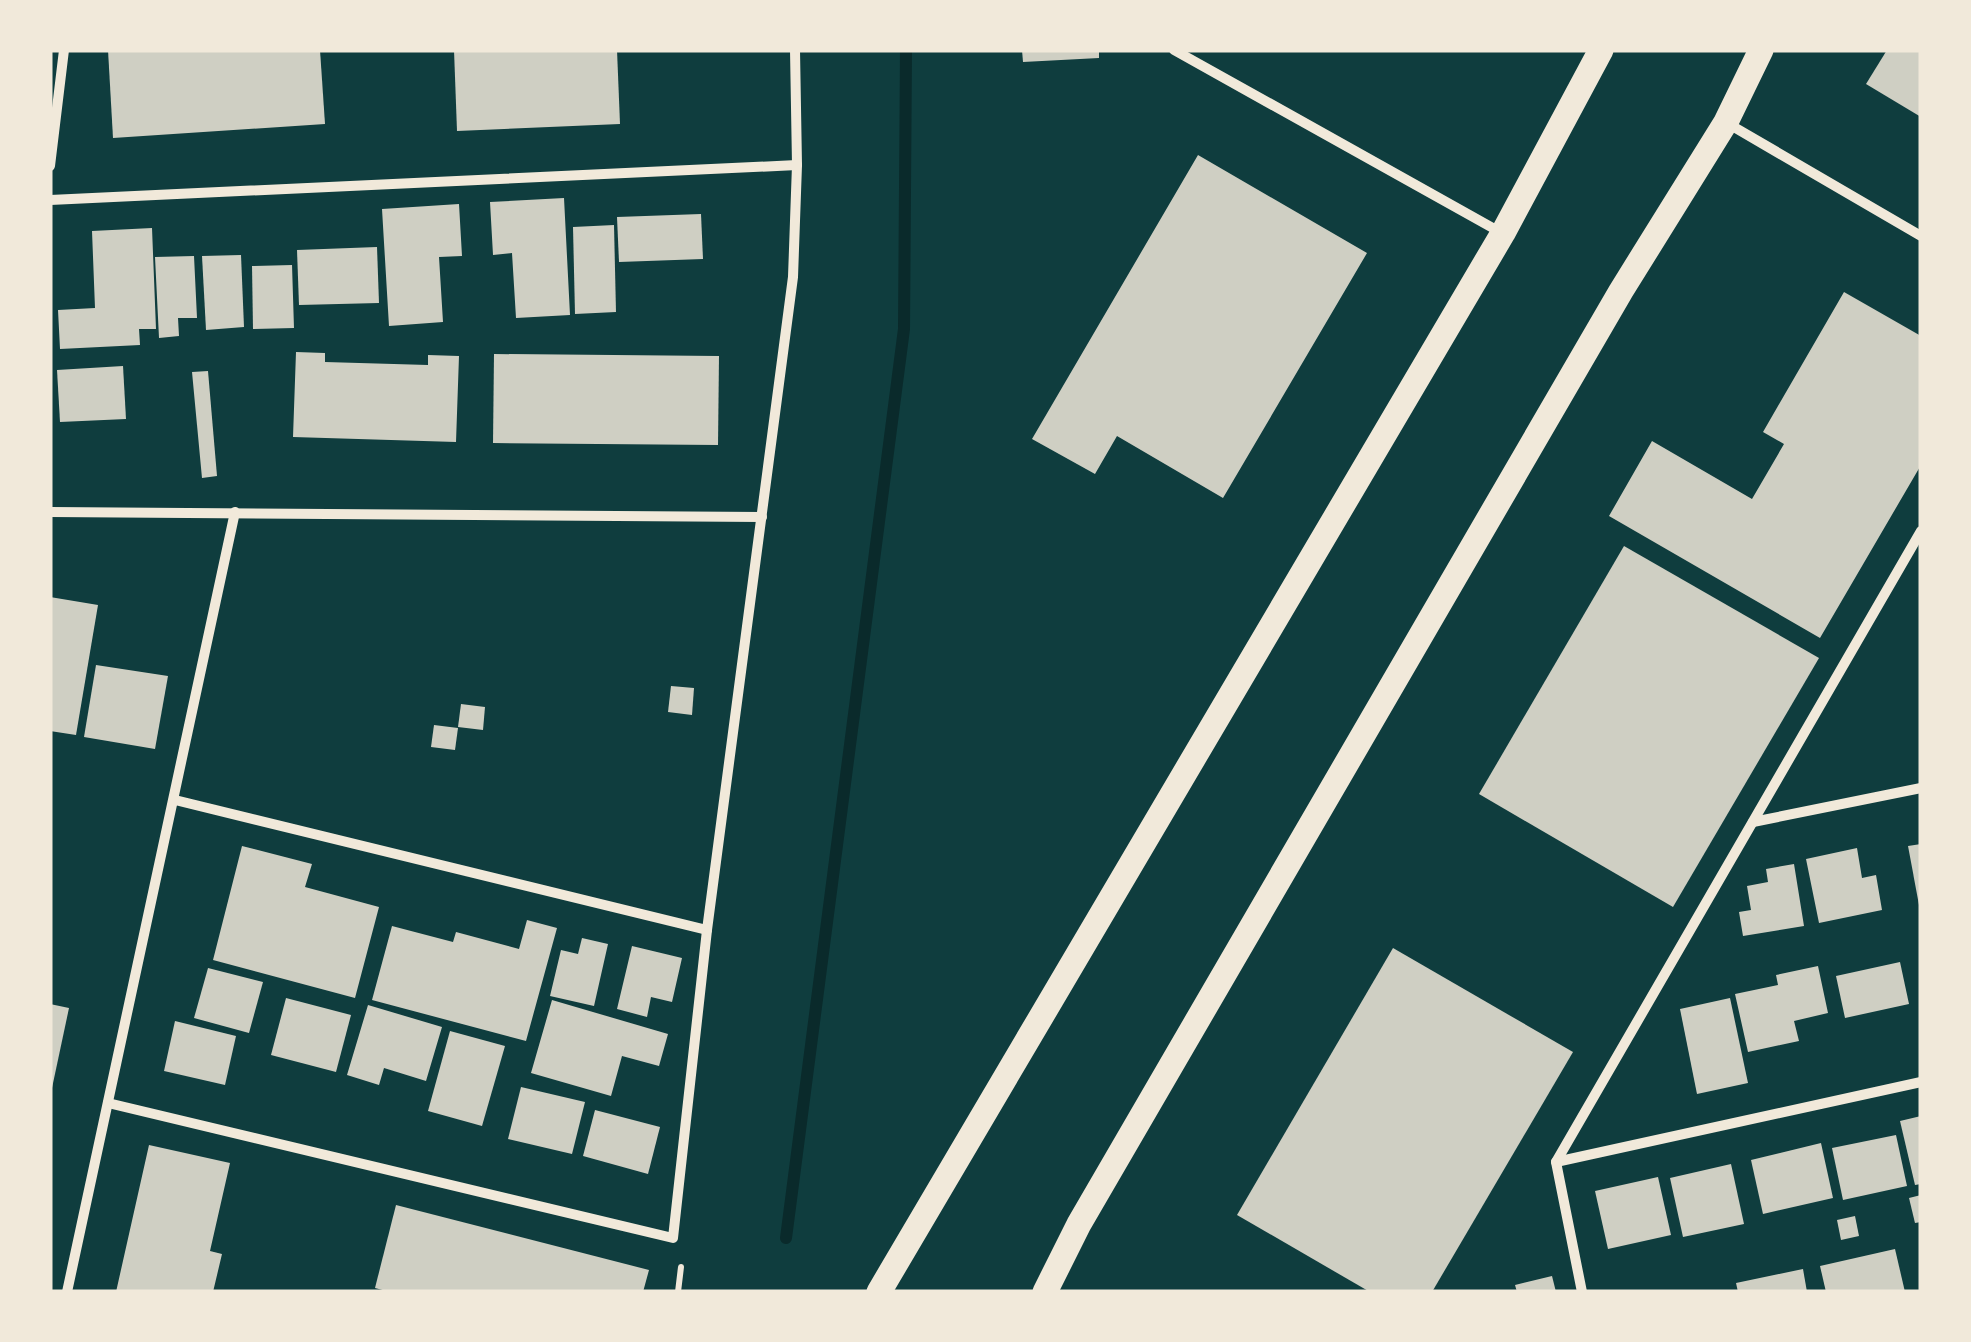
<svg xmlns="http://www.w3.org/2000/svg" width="1971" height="1342" font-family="Helvetica,sans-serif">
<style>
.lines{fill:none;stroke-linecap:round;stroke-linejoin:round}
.stream{stroke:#0a2a2b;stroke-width:12}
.building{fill:#cfcfc3}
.path{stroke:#f1e9da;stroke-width:6}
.minor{stroke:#f1e9da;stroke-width:10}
.primary{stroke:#f1e9da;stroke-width:25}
</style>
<rect width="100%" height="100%" fill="#0f3d3e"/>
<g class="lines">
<polyline class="stream" points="786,1238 904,329 906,50"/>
</g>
<g class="building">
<polygon points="108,50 320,50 325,124 113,138"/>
<polygon points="454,50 617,50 620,124 457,131"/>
<polygon points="1022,50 1099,50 1099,58 1023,62"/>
<polygon points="1887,50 1921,50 1921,117 1866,84"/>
<polygon points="1198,155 1367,253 1223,498 1117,436 1095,474 1032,439"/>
<polygon points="564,198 570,315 516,318 512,253 493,255 490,202"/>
<polygon points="459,204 462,256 439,257 443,322 389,326 382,209"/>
<polygon points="701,214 703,259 619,262 617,217"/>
<polygon points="614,225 616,312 575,314 573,227"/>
<polygon points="152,228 156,329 139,329 140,345 60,349 58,310 95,308 92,231"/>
<polygon points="377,247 379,303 299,305 297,250"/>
<polygon points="241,255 244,327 206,330 202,256"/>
<polygon points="194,256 197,318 178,318 179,336 159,338 155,257"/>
<polygon points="292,265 294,328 253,329 252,266"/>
<polygon points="1844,292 1921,336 1921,465 1820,638 1609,516 1652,441 1752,499 1784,444 1763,432"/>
<polygon points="296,352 325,353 325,362 428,365 428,355 459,356 456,442 293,437"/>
<polygon points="494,354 719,356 718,445 493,443"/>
<polygon points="123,366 126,419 60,422 57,370"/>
<polygon points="208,371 217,476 202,478 192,372"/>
<polygon points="1624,546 1819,658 1673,907 1479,794"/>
<polygon points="50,597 98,605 76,735 50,731"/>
<polygon points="96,665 168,676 155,749 84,737"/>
<polygon points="671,686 694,688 692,715 668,712"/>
<polygon points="461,704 485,707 483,730 458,727"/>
<polygon points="434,725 458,728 455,750 431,747"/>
<polygon points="1921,844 1921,905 1919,905 1908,846"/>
<polygon points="242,846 312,864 305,887 379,907 355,998 213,960"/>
<polygon points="1857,848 1862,878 1876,875 1882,910 1819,923 1806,859"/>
<polygon points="1794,864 1804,926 1743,936 1739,912 1751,910 1747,886 1768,882 1766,869"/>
<polygon points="527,920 557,928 526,1041 372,1000 392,926 453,942 456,932 519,949"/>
<polygon points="582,938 608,944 594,1006 550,996 561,950 578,954"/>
<polygon points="632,946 682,958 672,1002 651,997 647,1017 617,1009"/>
<polygon points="1393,948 1573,1052 1432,1292 1370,1292 1237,1215"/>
<polygon points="1900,962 1909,1004 1845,1018 1836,976"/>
<polygon points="1818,966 1828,1013 1794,1021 1799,1041 1748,1052 1735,994 1778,985 1776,975"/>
<polygon points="208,968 263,982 249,1033 194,1018"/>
<polygon points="286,998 351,1015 336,1072 271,1055"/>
<polygon points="1730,998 1748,1083 1697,1094 1680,1009"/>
<polygon points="552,1000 668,1034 659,1066 622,1056 611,1096 531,1073"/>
<polygon points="50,1004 69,1008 52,1088 50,1088"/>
<polygon points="368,1005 442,1027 426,1081 384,1068 379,1085 347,1075"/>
<polygon points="175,1021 236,1036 225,1085 164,1071"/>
<polygon points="450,1031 505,1046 482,1126 428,1111"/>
<polygon points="521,1087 585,1102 572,1154 508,1139"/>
<polygon points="595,1110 660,1127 648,1174 583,1156"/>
<polygon points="1921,1116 1921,1184 1915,1185 1900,1121"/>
<polygon points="1896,1135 1907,1186 1843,1200 1832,1148"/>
<polygon points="1821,1143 1833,1198 1763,1214 1751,1160"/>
<polygon points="149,1145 230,1163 210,1251 222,1254 213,1292 116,1292"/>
<polygon points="1731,1164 1744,1224 1683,1237 1670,1178"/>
<polygon points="1658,1177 1671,1235 1608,1249 1595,1191"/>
<polygon points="1921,1195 1921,1222 1915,1223 1909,1198"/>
<polygon points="396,1205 649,1270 643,1292 390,1292 375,1288"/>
<polygon points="1855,1216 1859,1236 1841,1240 1837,1220"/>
<polygon points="1895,1249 1905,1292 1826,1292 1820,1266"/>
<polygon points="1803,1269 1807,1292 1738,1292 1736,1283"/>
<polygon points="1552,1276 1556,1292 1517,1292 1515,1285"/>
</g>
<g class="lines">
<polyline class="path" points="678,1292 681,1267"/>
<g class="minor">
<polyline points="1174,50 1500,232"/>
<polyline points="1727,123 1921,236"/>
<polyline points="50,166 64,50"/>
<polyline points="50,200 797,165"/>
<polyline points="50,512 762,517"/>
<polyline points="175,800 707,930"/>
<polyline points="1753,822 1921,788"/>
<polyline points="108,1103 673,1238 707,930 793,277 797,165 795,50"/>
<polyline points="1556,1162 1921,1082"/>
<polyline points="67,1292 235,512"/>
<polyline points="1582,1292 1556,1162 1921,531"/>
</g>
<g class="primary">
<polyline points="879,1292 1503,233 1601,50"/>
<polyline points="1045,1292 1079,1224 1621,291 1726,122 1761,50"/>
</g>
</g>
<rect width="1971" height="1342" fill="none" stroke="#f1e9da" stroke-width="105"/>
</svg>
